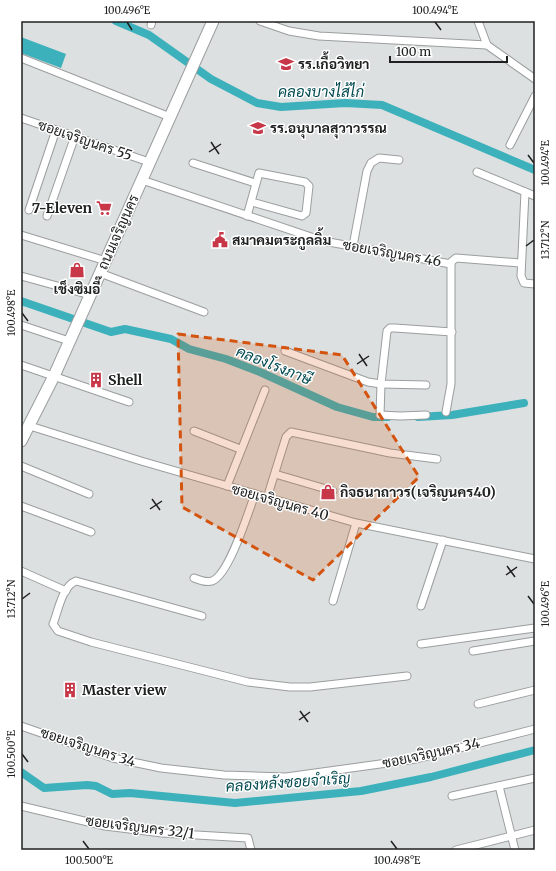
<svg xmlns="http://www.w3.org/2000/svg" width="556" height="871" font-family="Merriweather,Sarabun,serif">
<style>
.water{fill:#3db1bb}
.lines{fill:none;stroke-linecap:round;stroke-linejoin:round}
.canal{stroke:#3db1bb;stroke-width:8}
.street-casing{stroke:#9a9e9e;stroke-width:9}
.secondary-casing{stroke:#9a9e9e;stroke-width:13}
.street{stroke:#fff;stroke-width:7}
.secondary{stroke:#fff;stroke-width:11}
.marked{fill:#d4530e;fill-opacity:0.2;stroke:#d4530e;stroke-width:3;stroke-dasharray:8 5;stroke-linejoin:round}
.ticks{fill:none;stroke:#202121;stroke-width:1.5}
.labels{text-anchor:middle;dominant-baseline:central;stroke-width:3;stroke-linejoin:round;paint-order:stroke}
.poi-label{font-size:14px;font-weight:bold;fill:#202121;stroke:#fff;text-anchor:start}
.street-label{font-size:14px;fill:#202121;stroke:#fff}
.water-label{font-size:15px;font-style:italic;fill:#024a50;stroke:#fff}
.neatline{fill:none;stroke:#202121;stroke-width:1.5}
.ticks-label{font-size:10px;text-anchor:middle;fill:#202121}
</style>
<rect width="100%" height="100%" fill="#dce0e0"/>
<polygon class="water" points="21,37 66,54 61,68 21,53"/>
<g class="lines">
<g class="canal">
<polyline points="116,21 149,35 211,79 257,103 281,107 345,103 382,105 535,170"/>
<polyline points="21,301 111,332 125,329 171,339 189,349 226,359 260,372 337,407 373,417 388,417"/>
<polyline points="418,417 452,415 524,403"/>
<polyline points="21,772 44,788 87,785 96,786 112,794 130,793 235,803 361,791 431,777 535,750"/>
</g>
<defs>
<g id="street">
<polyline points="260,21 289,31 319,36 487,45 535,79"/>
<polyline points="478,21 487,45"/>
<polyline points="151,25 152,21"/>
<polyline points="21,58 170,117"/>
<polyline points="21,118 149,162"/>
<polyline points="510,145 535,96"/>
<polyline points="193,163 255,183"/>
<polyline points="477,172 535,196"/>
<polyline points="142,180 323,241 451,264"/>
<polyline points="525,192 521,276 524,283 535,284"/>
<polyline points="29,210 56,130"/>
<polyline points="47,216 75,136"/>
<polyline points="247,216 259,173 305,182 309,186 306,213 302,216 252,202"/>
<polyline points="21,235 106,261"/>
<polyline points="353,246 367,171 371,163 379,158 399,160"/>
<polyline points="100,273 204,312"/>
<polyline points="21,276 90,295"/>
<polyline points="21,325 69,341"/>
<polyline points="285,351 368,382 381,384 426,385"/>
<polyline points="21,365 129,402"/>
<polyline points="446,412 451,384 451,262 456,258 520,263"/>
<polyline points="426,415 400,416 380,415 381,384 387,331 390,328 395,328 452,332"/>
<polyline points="30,426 141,461 356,523 535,559"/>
<polyline points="194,431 240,449"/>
<polyline points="21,466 89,494"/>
<polyline points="275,474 333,491"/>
<polyline points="227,486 265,390"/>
<polyline points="267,498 286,437 291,432 390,453 437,459"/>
<polyline points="21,506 91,532"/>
<polyline points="21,571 66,591"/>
<path d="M 194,578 C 199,580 206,583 212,581 C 229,575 248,513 255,494"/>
<polyline points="333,601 356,523"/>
<polyline points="421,606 443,540"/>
<path d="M 202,616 L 76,581 C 62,586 58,612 53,624 L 58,631 L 91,642 L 248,682 L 290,687 L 310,687 L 407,676"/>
<polyline points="421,644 535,628"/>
<polyline points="473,651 535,641"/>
<polyline points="478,704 535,690"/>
<polyline points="21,726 113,758 161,768 224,775 286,777 416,759 535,729"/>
<polyline points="499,786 515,850"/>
<polyline points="452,796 535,778"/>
<polyline points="21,806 105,826 162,833 248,838 251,850"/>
<polyline points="456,850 535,830"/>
</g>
<polyline id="secondary" points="21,441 54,376 213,21"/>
</defs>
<use href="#street" class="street-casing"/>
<use href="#secondary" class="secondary-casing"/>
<use href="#street" class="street"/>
<use href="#secondary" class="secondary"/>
</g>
<path class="marked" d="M 178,334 L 342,355 L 419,477 L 313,580 L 182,507 Z"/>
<path class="ticks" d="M 127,22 L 132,30M 435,22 L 441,30M 211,142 L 219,154M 209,152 L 221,144M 528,155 L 534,163M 526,246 L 534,240M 22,313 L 28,321M 359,354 L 367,366M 357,364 L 369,356M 152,499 L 160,510M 150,509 L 162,501M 507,566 L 515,577M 506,575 L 517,567M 528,596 L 534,604M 22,599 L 30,593M 300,711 L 308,722M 299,720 L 310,712M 22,754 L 28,762M 83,841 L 89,849M 391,841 L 397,849"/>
<defs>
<symbol id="school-bare" viewBox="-9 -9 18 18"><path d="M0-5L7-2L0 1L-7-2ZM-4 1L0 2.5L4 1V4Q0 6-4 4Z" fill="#c73748" stroke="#fff" stroke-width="2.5" paint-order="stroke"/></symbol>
<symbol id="supermarket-bare" viewBox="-9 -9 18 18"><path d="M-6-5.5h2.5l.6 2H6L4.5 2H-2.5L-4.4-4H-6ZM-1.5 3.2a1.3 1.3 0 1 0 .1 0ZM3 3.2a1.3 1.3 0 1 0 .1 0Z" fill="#c73748" stroke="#fff" stroke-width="2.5" paint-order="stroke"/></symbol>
<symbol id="civic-bare" viewBox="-9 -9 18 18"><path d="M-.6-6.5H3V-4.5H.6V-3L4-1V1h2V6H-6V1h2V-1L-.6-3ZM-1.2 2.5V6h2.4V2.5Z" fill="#c73748" stroke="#fff" stroke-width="2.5" paint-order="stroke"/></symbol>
<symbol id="shop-bare" viewBox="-9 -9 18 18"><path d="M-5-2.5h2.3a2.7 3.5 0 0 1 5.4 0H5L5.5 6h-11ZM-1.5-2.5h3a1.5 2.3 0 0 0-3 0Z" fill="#c73748" stroke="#fff" stroke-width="2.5" paint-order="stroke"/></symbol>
<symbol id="building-bare" viewBox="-9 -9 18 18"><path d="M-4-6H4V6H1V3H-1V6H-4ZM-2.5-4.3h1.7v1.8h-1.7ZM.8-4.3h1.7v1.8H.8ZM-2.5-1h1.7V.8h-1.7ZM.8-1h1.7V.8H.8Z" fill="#c73748" stroke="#fff" stroke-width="2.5" paint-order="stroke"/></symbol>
</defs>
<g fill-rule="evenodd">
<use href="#school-bare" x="275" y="53" width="22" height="22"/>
<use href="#school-bare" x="247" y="117" width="22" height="22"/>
<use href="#supermarket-bare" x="93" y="197" width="22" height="22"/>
<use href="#civic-bare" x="209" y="229" width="22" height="22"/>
<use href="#shop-bare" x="66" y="259" width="22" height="22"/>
<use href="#building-bare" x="85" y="369" width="22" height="22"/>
<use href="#shop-bare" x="317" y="481" width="22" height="22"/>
<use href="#building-bare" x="59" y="679" width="22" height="22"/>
</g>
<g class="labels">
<g class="poi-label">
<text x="298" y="64">รร.เกื้อวิทยา</text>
<text x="270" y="128">รร.อนุบาลสุวาวรรณ</text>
<text x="92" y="208" text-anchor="end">7-Eleven</text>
<text x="232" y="240">สมาคมตระกูลลิ้ม</text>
<text x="77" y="289" text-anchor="middle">เช็งซิมอี๊</text>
<text x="108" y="380">Shell</text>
<text x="340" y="492">กิจธนาถาวร(เจริญนคร40)</text>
<text x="82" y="690">Master view</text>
</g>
<g class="street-label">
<text transform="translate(85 140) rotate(19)">ซอยเจริญนคร 55</text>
<text transform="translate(118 232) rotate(-66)">ถนนเจริญนคร</text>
<text transform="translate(392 253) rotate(10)">ซอยเจริญนคร 46</text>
<text transform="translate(280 502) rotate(16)">ซอยเจริญนคร 40</text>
<text transform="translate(88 747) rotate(18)">ซอยเจริญนคร 34</text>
<text transform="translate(431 753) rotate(-12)">ซอยเจริญนคร 34</text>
<text transform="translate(140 827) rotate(7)">ซอยเจริญนคร 32/1</text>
</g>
<g class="water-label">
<text x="321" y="91">คลองบางไส้ไก่</text>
<text transform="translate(274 365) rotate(22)">คลองโรงภาษี</text>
<text transform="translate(288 782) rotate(-4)">คลองหลังซอยจำเริญ</text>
</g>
</g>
<rect width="556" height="871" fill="none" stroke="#ffffff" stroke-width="44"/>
<path d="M390 56v6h117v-6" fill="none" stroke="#202121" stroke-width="2"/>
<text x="396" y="56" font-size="12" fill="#202121" stroke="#ffffff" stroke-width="3" paint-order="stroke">100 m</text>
<rect x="22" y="22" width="512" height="827" class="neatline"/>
<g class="ticks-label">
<text x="127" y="14">100.496°E</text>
<text x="435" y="14">100.494°E</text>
<text transform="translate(545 163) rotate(-90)" y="4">100.494°E</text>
<text transform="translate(545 240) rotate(-90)" y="4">13.712°N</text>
<text transform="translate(11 313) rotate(-90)" y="4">100.498°E</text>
<text transform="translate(11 599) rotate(-90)" y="4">13.712°N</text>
<text transform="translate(545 604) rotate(-90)" y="4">100.496°E</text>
<text transform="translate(11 754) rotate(-90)" y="4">100.500°E</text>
<text x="89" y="864">100.500°E</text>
<text x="397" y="864">100.498°E</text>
</g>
</svg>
